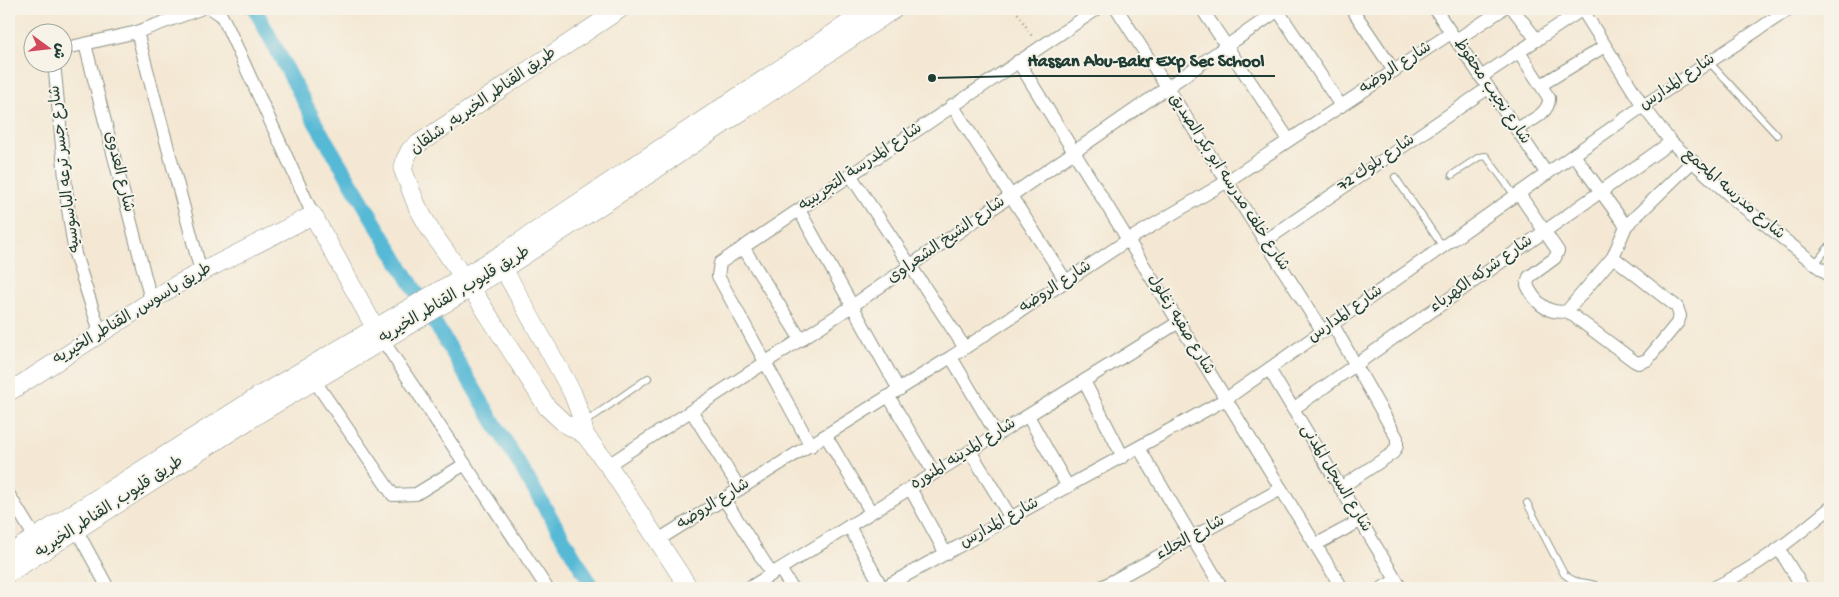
<svg xmlns="http://www.w3.org/2000/svg" width="1839" height="597" font-family="'Gochi Hand','Playpen Sans Arabic',sans-serif">
<style>
.lines{fill:none;stroke-linecap:round;stroke-linejoin:round}
.canal{stroke:#57b9d6;stroke-width:15}
.lane-casing{stroke:#8a9284;stroke-width:8}
.street-casing{stroke:#8a9284;stroke-width:14}
.secondary-casing{stroke:#8a9284;stroke-width:19}
.path{stroke:#8a9284;stroke-width:2.5;stroke-dasharray:1 4;stroke-linecap:butt}
.lane{stroke:#fff;stroke-width:6}
.street{stroke:#fff;stroke-width:12}
.secondary{stroke:#fff;stroke-width:18}
.labels{text-anchor:middle;dominant-baseline:central;stroke-width:4;stroke-linejoin:round;paint-order:stroke}
.street-label{font-size:16px;fill:#1f3d34;stroke:#f7f3e8}
.leader{fill:none;stroke:#1f3d34;stroke-width:2}
.callout-dot{fill:#1f3d34;stroke:#f7f3e8;stroke-width:2}
.callout-label{font-size:18px;text-anchor:middle;font-weight:bold;fill:#1f3d34;stroke:#f7f3e8;stroke-width:4;stroke-linejoin:round;paint-order:stroke}
</style>
<rect width="100%" height="100%" fill="#f7f3e8"/>
<filter id="ink" filterUnits="userSpaceOnUse"><feTurbulence type="fractalNoise" baseFrequency=".02" numOctaves="2"/><feDisplacementMap in="SourceGraphic" scale="10" xChannelSelector="R" yChannelSelector="G"/><feConvolveMatrix kernelMatrix="1 2 1 2 8 2 1 2 1" color-interpolation-filters="sRGB"/></filter>
<filter id="wash" filterUnits="userSpaceOnUse"><feTurbulence type="fractalNoise" baseFrequency=".0096" numOctaves="4" result="noise"/><feDisplacementMap in="SourceGraphic" scale="20" xChannelSelector="R" yChannelSelector="G"/><feGaussianBlur stdDeviation="1.12" result="paint"/><feColorMatrix in="noise" values="0 0 0 0 0 0 0 0 0 0 0 0 0 0 0 0 0 1.4 0 .05"/><feComposite in="paint" operator="in"/></filter>
<g filter="url(#wash)">
<rect width="100%" height="100%" fill="#f4e8d4"/>
<g class="lines">
<polyline class="canal" points="255,9 316,124 593,588"/>
</g>
</g>
<g filter="url(#ink)">
<g class="lines">
<defs>
<g id="lane">
<polyline points="1709,62 1777,135"/>
<polyline points="1452,175 1479,157 1486,156 1515,196"/>
<polyline points="1395,177 1443,247"/>
<polyline points="1815,264 1830,245"/>
<polyline points="584,423 648,378"/>
<path d="M 1527,503 L 1564,574 C 1578,587 1590,579 1600,588"/>
</g>
<g id="street">
<polyline points="212,9 221,15 227,26 313,215"/>
<polyline points="1117,9 1323,332"/>
<polyline points="1202,9 1289,140"/>
<polyline points="1277,9 1341,106"/>
<polyline points="1352,9 1394,71"/>
<polyline points="1435,9 1547,174"/>
<polyline points="1513,9 1537,40"/>
<polyline points="1582,9 1643,106 1671,142 1736,201 1830,276"/>
<polyline points="137,32 201,272"/>
<polyline points="1456,40 1500,11"/>
<polyline points="85,44 151,300"/>
<polyline points="62,49 137,32 200,9"/>
<polyline points="1018,61 1342,588"/>
<polyline points="54,62 68,209 75,254 100,332"/>
<polyline points="1481,77 1583,9"/>
<polyline points="1541,85 1605,46"/>
<polyline points="952,105 1066,281"/>
<path d="M 1516,129 C 1528,122 1550,114 1549,98 L 1519,52"/>
<polyline points="1574,155 1626,226"/>
<polyline points="851,176 965,348"/>
<path d="M 1519,194 L 1558,251 L 1555,258 L 1529,277 L 1527,285 C 1535,302 1547,315 1567,311 L 1613,257 L 1626,226 L 1693,161"/>
<polyline points="799,210 899,390"/>
<polyline points="1265,241 1488,88"/>
<polyline points="743,247 801,340"/>
<polyline points="1567,311 1634,361 1638,363 1647,360 1678,322 1680,316 1677,307 1613,257"/>
<polyline points="1333,325 1397,438 1397,446 1393,453 1340,488"/>
<polyline points="382,339 547,588"/>
<polyline points="951,357 997,435"/>
<polyline points="1269,369 1401,588"/>
<polyline points="314,380 393,495 416,494 465,464"/>
<polyline points="1084,381 1123,457"/>
<polyline points="889,397 934,473"/>
<polyline points="1293,409 1671,142"/>
<polyline points="692,412 740,489"/>
<polyline points="1028,416 1068,487"/>
<polyline points="826,436 871,512"/>
<polyline points="811,446 718,276 720,263 1097,9"/>
<polyline points="1139,448 1222,588"/>
<polyline points="970,451 1011,518"/>
<polyline points="608,465 852,306 1280,9"/>
<polyline points="910,488 946,554"/>
<polyline points="9,495 39,544"/>
<polyline points="724,499 772,574"/>
<polyline points="849,526 882,588"/>
<polyline points="76,529 108,588"/>
<polyline points="658,540 951,357 1128,240 1226,182 1451,33"/>
<polyline points="1315,545 1360,521"/>
<polyline points="1779,549 1803,588"/>
<polyline points="780,569 792,588"/>
<polyline points="749,588 1179,322"/>
<polyline points="883,588 1226,399 1643,106 1789,9"/>
<polyline points="1100,588 1281,489"/>
<polyline points="1382,588 1396,580"/>
<path d="M 1713,588 C 1756,568 1793,539 1830,508"/>
</g>
<g id="secondary">
<polyline points="620,9 418,144 410,150 405,160 403,170 417,206 431,231 471,288 547,407 564,423 585,435 608,465 689,588"/>
<polyline points="498,259 572,392 580,413 585,435"/>
<polyline points="9,392 176,285 313,215 380,337"/>
<polyline points="9,554 257,397 497,257 870,9"/>
<polyline points="9,573 265,410 503,269 637,182 894,9"/>
</g>
</defs>
<use href="#lane" class="lane-casing"/>
<use href="#street" class="street-casing"/>
<use href="#secondary" class="secondary-casing"/>
<polyline class="path" points="1015,9 1033,38"/>
<use href="#lane" class="lane"/>
<use href="#street" class="street"/>
<use href="#secondary" class="secondary"/>
</g>
</g>
<g class="labels">
<g class="street-label">
<text transform="translate(1396 69) rotate(-33)">شارع الروضه</text>
<text transform="translate(1678 83) rotate(-34)">شارع المدارس</text>
<text transform="translate(1491 92) rotate(56)">شارع نجيب محفوظ</text>
<text transform="translate(484 102) rotate(-35)">طريق القناطر الخيريه, شلقان</text>
<text transform="translate(1377 164) rotate(-34)">شارع بلوك 72</text>
<text transform="translate(861 168) rotate(-34)">شارع المدرسة التجريبيه</text>
<text transform="translate(66 169) rotate(-97)">شارع جسر ترعه الباسوسيه</text>
<text transform="translate(118 172) rotate(76)">شارع العدوى</text>
<text transform="translate(1228 183) rotate(57)">شارع خلف مدرسه ابو بكر الصديق</text>
<text transform="translate(1733 195) rotate(41)">شارع مدرسه المجمع</text>
<text transform="translate(947 241) rotate(-35)">شارع الشيخ الشعراوى</text>
<text transform="translate(1482 275) rotate(-35)">شارع شركه الكهرباء</text>
<text transform="translate(1056 288) rotate(-33)">شارع الروضه</text>
<text transform="translate(455 296) rotate(-31)">طريق قليوب, القناطر الخيريه</text>
<text transform="translate(133 315) rotate(-31)">طريق باسوس, القناطر الخيريه</text>
<text transform="translate(1346 315) rotate(-35)">شارع المدارس</text>
<text transform="translate(1180 325) rotate(59)">شارع صفيه زغلول</text>
<text transform="translate(964 455) rotate(-32)">شارع المدينه المنوره</text>
<text transform="translate(1335 479) rotate(59)">شارع السجل المدنى</text>
<text transform="translate(714 505) rotate(-32)">شارع الروضه</text>
<text transform="translate(110 508) rotate(-33)">طريق قليوب, القناطر الخيريه</text>
<text transform="translate(1000 524) rotate(-29)">شارع المدارس</text>
<text transform="translate(1191 539) rotate(-29)">شارع الجلاء</text>
</g>
</g>
<path class="leader" d="M932 78L1018 76H1275"/>
<circle class="callout-dot" cx="932" cy="78" r="5"/>
<g class="callout-label">
<text x="1146" y="66">Hassan Abu-Bakr Exp Sec School</text>
</g>
<rect width="1839" height="597" fill="none" stroke="#f7f3e8" stroke-width="30"/>
<g transform="translate(48 48) rotate(105)"><circle r="24" fill="#f7f3e8" stroke="#a1aaa0"/>
<path d="M0-4L9 19L0 12L-9 19Z" fill="#d1495b"/>
<text y="-8" font-size="14" font-weight="bold" text-anchor="middle" fill="#1f3d34">ش</text>
</g>
</svg>
